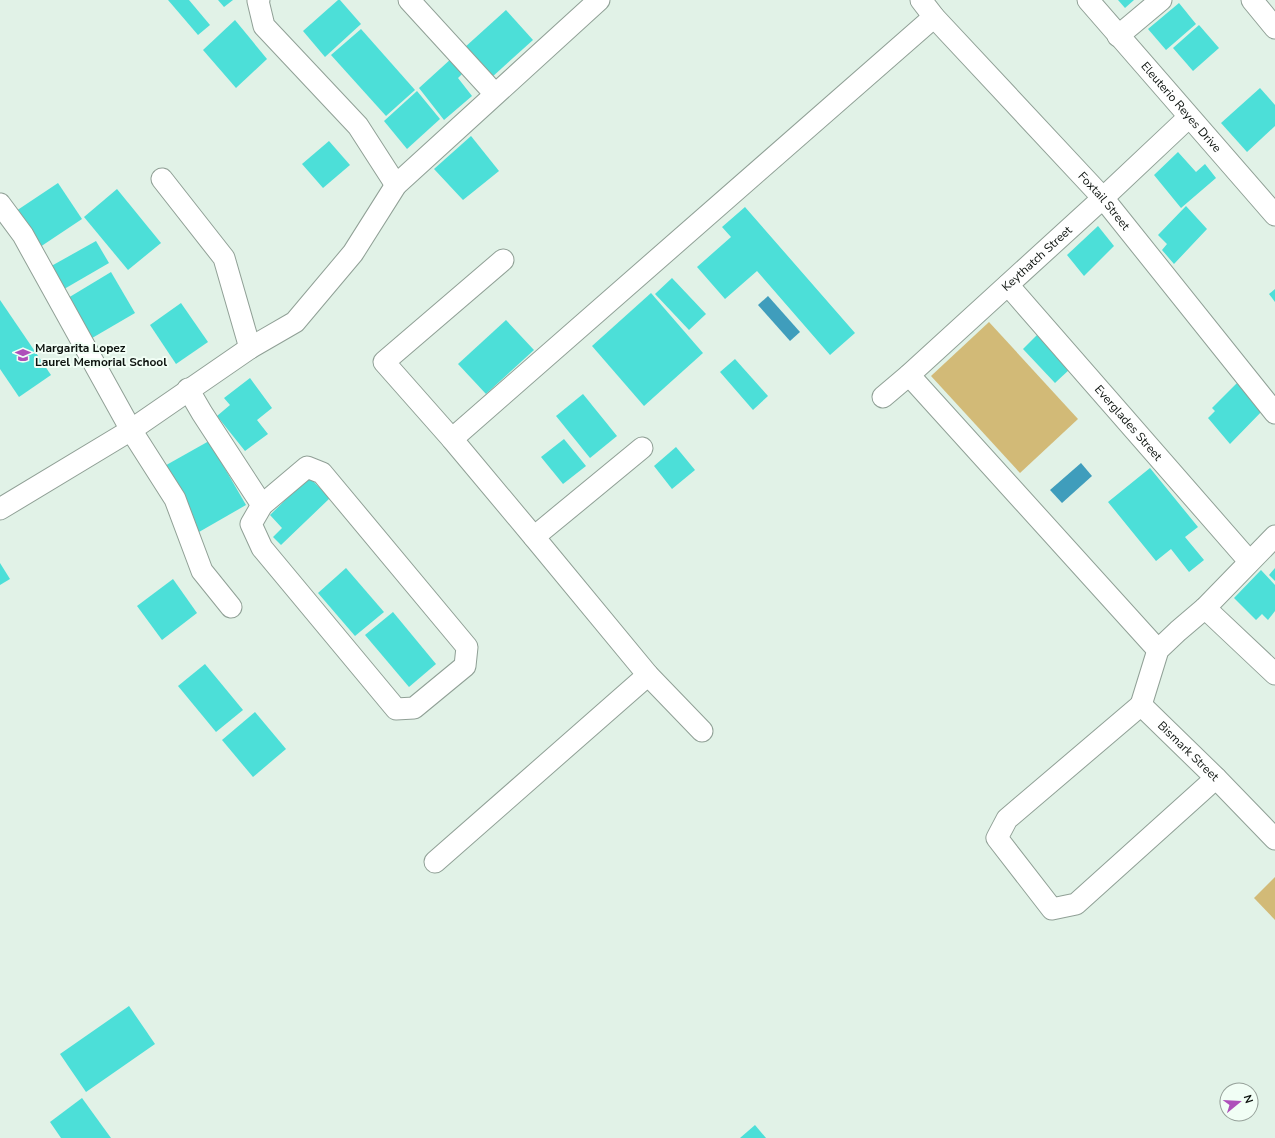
<svg xmlns="http://www.w3.org/2000/svg" width="1275" height="1138" font-family="'Nunito Sans',sans-serif">
<style>
.green{fill:#d2ba77}
.water{fill:#3f9dbc}
.building{fill:#4cdfd8}
.lines{fill:none;stroke-linecap:round;stroke-linejoin:round}
.minor-casing{stroke:#90a096;stroke-width:23}
.minor{stroke:#fff;stroke-width:21}
.labels{text-anchor:middle;dominant-baseline:central;stroke-width:4;stroke-linejoin:round;paint-order:stroke}
.street-label{font-size:12px;fill:#0c120e;stroke:#f1fef5}
.poi-label{font-size:12px;font-weight:bold;fill:#0c120e;stroke:#f1fef5;text-anchor:start}
</style>
<rect width="100%" height="100%" fill="#e1f2e7"/>
<g class="green">
<polygon points="989,322 1078,419 1020,473 931,376"/>
<polygon points="1275,877 1275,920 1254,898"/>
</g>
<g class="water">
<polygon points="768,296 800,332 790,341 758,305"/>
<polygon points="1081,463 1092,476 1062,503 1050,490"/>
</g>
<g class="building">
<polygon points="168,0 189,0 210,25 198,35"/>
<polygon points="218,0 233,0 224,7"/>
<polygon points="338,0 340,0 361,24 325,57 303,31"/>
<polygon points="1118,0 1134,0 1125,8"/>
<polygon points="1179,3 1196,24 1166,50 1148,29"/>
<polygon points="506,10 533,40 491,78 464,48"/>
<polygon points="235,20 267,59 236,88 203,50"/>
<polygon points="1199,25 1219,48 1193,71 1173,48"/>
<polygon points="361,29 415,90 386,116 331,55"/>
<polygon points="452,58 464,72 458,78 472,96 444,120 419,88"/>
<polygon points="1260,88 1275,105 1275,126 1247,152 1221,123"/>
<polygon points="417,91 440,119 407,149 384,121"/>
<polygon points="471,136 499,171 463,200 434,169"/>
<polygon points="329,141 350,165 323,188 302,164"/>
<polygon points="1178,152 1196,172 1205,164 1216,178 1181,208 1154,175"/>
<polygon points="58,183 82,219 37,249 13,213"/>
<polygon points="117,189 161,243 128,270 84,217"/>
<polygon points="1186,206 1207,229 1174,264 1162,250 1167,244 1158,235"/>
<polygon points="745,207 855,333 830,355 757,271 725,299 697,267 731,237 722,227"/>
<polygon points="1098,226 1114,246 1084,276 1067,255"/>
<polygon points="96,241 109,263 59,292 46,269"/>
<polygon points="111,272 135,313 87,341 63,301"/>
<polygon points="672,278 706,314 689,330 655,294"/>
<polygon points="1275,289 1275,302 1269,294"/>
<polygon points="651,293 703,353 644,406 592,346"/>
<polygon points="0,300 51,375 19,397 0,369"/>
<polygon points="181,303 208,342 176,364 150,325"/>
<polygon points="506,320 534,350 486,394 458,364"/>
<polygon points="1038,334 1071,368 1055,383 1023,349"/>
<polygon points="735,359 768,396 753,410 720,372"/>
<polygon points="250,378 272,408 257,420 268,434 245,451 217,416 230,405 224,398"/>
<polygon points="1239,381 1264,409 1230,444 1208,418 1215,411 1212,408"/>
<polygon points="583,394 617,436 590,458 556,416"/>
<polygon points="564,439 586,466 563,484 541,457"/>
<polygon points="209,441 246,505 199,532 161,468"/>
<polygon points="676,447 695,470 672,489 654,466"/>
<polygon points="1150,468 1198,527 1185,537 1204,560 1189,572 1171,549 1156,561 1108,502"/>
<polygon points="309,477 330,498 281,545 273,537 282,528 270,515"/>
<polygon points="0,563 10,579 0,585"/>
<polygon points="346,568 384,612 355,636 318,593"/>
<polygon points="1275,568 1275,581 1269,575"/>
<polygon points="1261,570 1275,585 1275,611 1268,620 1262,614 1256,620 1234,598"/>
<polygon points="173,579 197,613 162,640 137,606"/>
<polygon points="393,612 436,664 409,687 365,635"/>
<polygon points="205,664 243,710 216,732 178,686"/>
<polygon points="255,712 286,749 253,777 222,740"/>
<polygon points="129,1006 155,1044 86,1092 60,1054"/>
<polygon points="82,1098 111,1138 61,1138 50,1122"/>
<polygon points="755,1125 766,1138 740,1138"/>
</g>
<g class="lines">
<defs>
<g id="minor">
<polyline points="259,0 258,1 264,26 358,126 396,185"/>
<polyline points="409,0 495,94"/>
<path id="s1" d="M 921,0 L 934,17 L 1103,198 L 1275,413"/>
<path id="s2" d="M 1088,0 L 1275,215"/>
<polyline points="1252,0 1275,28"/>
<polyline points="1118,36 1161,0"/>
<polyline points="162,179 224,258 250,348"/>
<polyline points="0,204 23,235 131,430 175,499 202,571 231,607"/>
<polyline points="503,260 384,362 452,439 534,537 648,675 702,731"/>
<path id="s3" d="M 1008,285 L 1249,561"/>
<polyline points="909,375 1158,650"/>
<polyline points="188,389 202,413 262,505"/>
<path id="s4" d="M 883,397 L 909,375 L 1103,198 L 1189,117"/>
<polyline points="452,439 934,17"/>
<polygon points="307,467 322,473 467,647 465,666 414,708 396,709 262,548 251,524 262,505"/>
<polyline points="0,509 131,430 250,348 295,322 353,253 396,185 599,0"/>
<path id="s5" d="M 1275,536 L 1205,608 L 1178,631 L 1158,650 L 1141,705 L 1216,778 L 1275,839"/>
<polyline points="534,537 642,448"/>
<polyline points="1205,608 1275,674"/>
<polyline points="1141,705 1007,819 997,838 1052,909 1076,904 1216,778"/>
<polyline points="435,862 648,675"/>
</g>
</defs>
<use href="#minor" class="minor-casing"/>
<use href="#minor" class="minor"/>
</g>
<defs>
<symbol id="school-bare" viewBox="-9 -9 18 18"><path d="M0-5L7-2L0 1L-7-2ZM-4 1L0 2.5L4 1V4Q0 6-4 4Z" fill="#ae50ba" stroke="#f1fef5" stroke-width="2.5" paint-order="stroke"/></symbol>
</defs>
<g fill-rule="evenodd">
<use href="#school-bare" x="12" y="344" width="22" height="22"/>
</g>
<g class="labels">
<g class="street-label">
<text stroke="none"><textPath href="#s2" startOffset="142">Eleuterio Reyes Drive</textPath></text>
<text stroke="none"><textPath href="#s1" startOffset="272">Foxtail Street</textPath></text>
<text stroke="none"><textPath href="#s4" startOffset="207">Keythatch Street</textPath></text>
<text stroke="none"><textPath href="#s3" startOffset="183">Everglades Street</textPath></text>
<text stroke="none"><textPath href="#s5" startOffset="287">Bismark Street</textPath></text>
</g>
<g class="poi-label">
<text x="35" y="348">Margarita Lopez<tspan x="35" dy="14">Laurel Memorial School</tspan></text>
</g>
</g>
<g transform="translate(1239 1102) rotate(72)"><circle r="19" fill="#f1fef5" stroke="#95a099"/>
<path d="M0-3L7 15L0 10L-7 15Z" fill="#ae50ba"/>
<text y="-6" font-size="11" font-weight="bold" text-anchor="middle" fill="#0c120e">N</text>
</g>
</svg>
